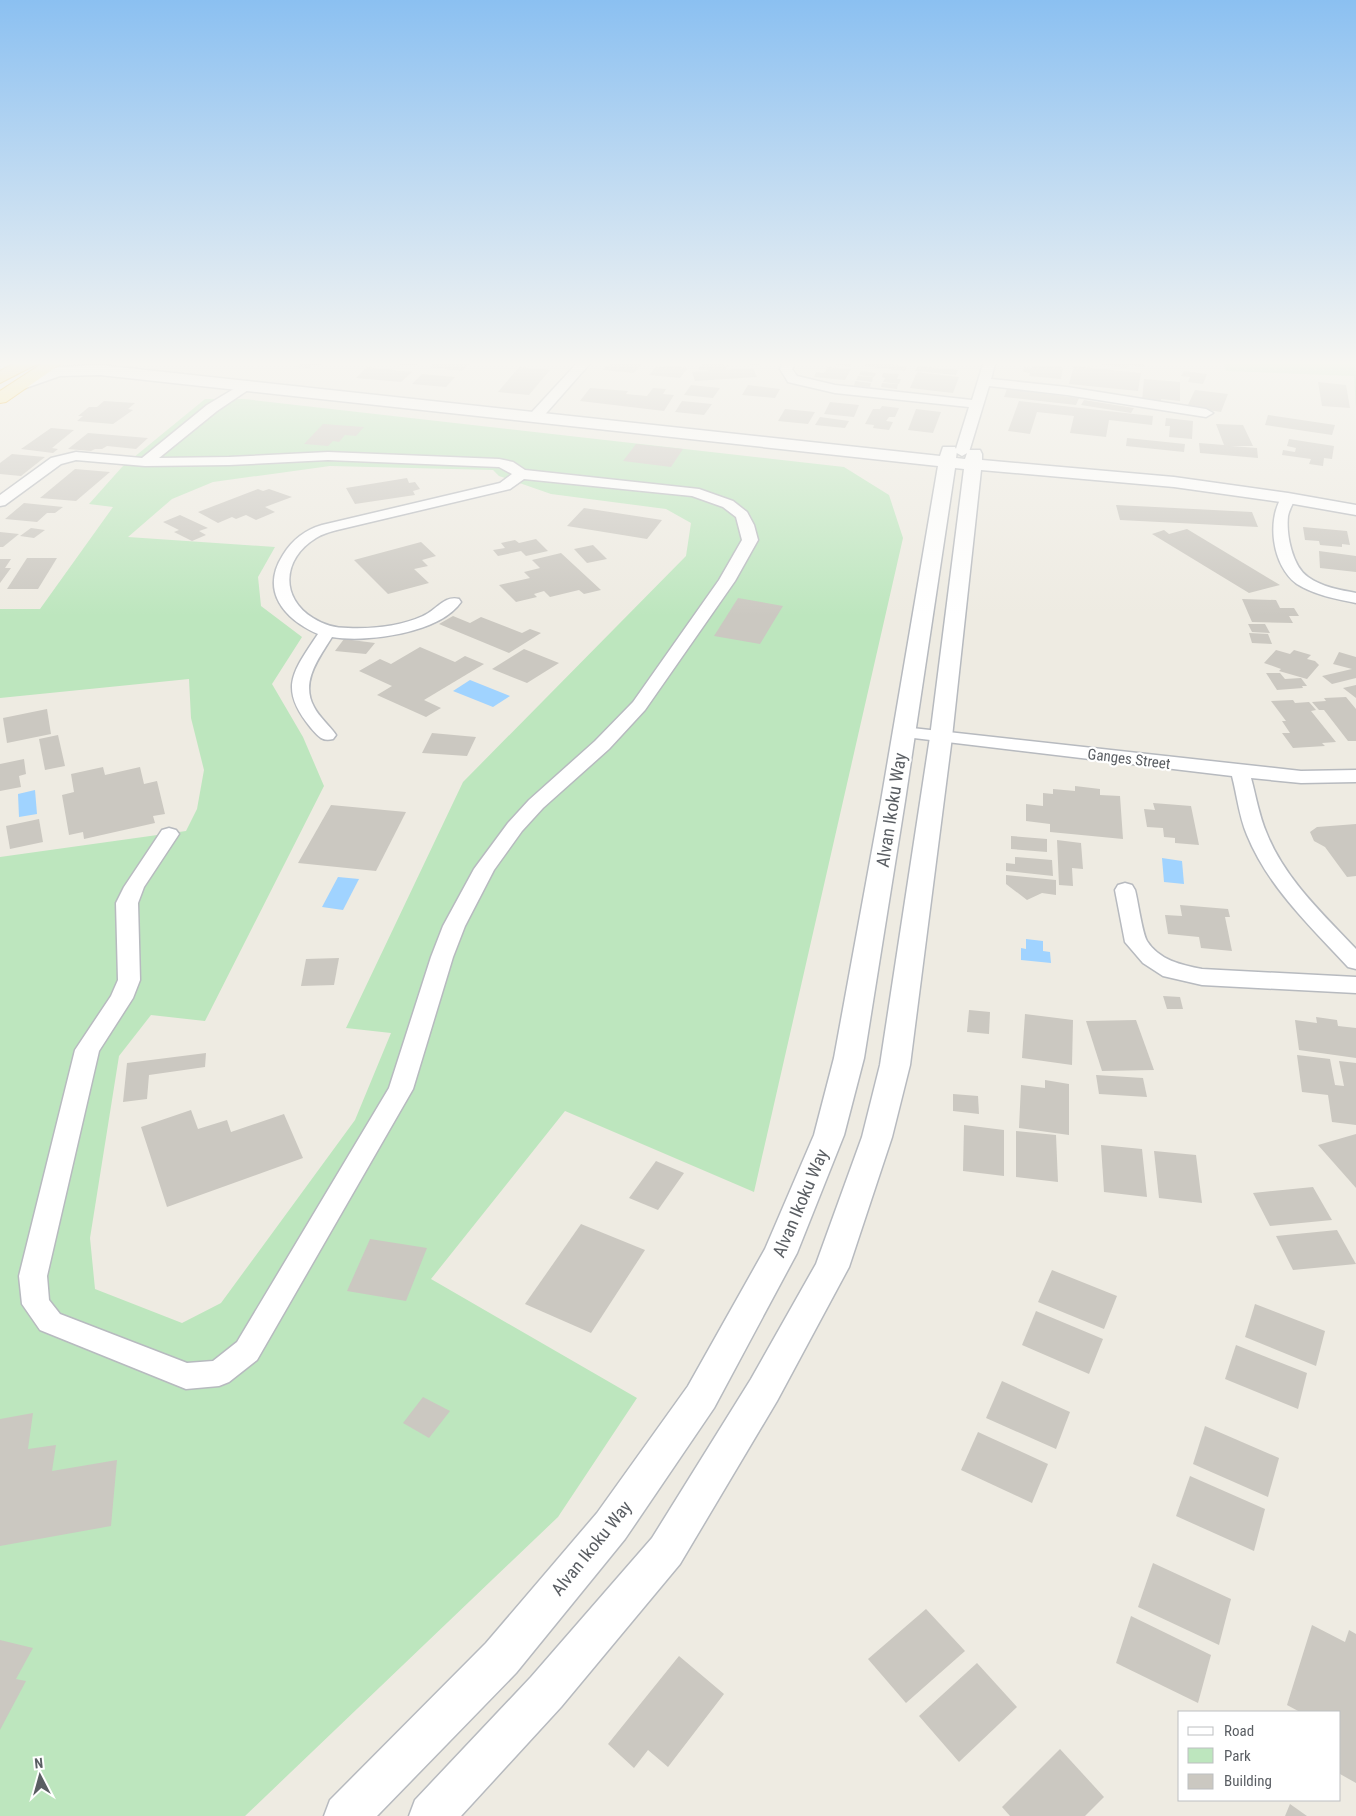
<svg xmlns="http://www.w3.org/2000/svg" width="1356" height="1816" font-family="'Roboto Condensed',sans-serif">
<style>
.green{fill:#bde6be;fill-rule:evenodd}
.water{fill:#a0d3ff}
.building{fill:#cbc8c1}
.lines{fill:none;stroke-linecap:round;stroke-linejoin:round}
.minor-casing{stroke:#b7babf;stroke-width:3}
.tertiary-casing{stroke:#b7babf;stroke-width:3}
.trunk-casing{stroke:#efaa00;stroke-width:2}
.motorway-casing{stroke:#efaa00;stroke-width:2}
.minor{fill:#fff;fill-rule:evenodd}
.tertiary{fill:#fff;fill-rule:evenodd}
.trunk{fill:#ffec96;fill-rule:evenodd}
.motorway{fill:#ffe487;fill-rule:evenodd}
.labels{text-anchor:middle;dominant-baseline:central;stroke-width:4.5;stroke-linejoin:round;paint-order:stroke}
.street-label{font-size:15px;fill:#5a5e63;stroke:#fff}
.near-street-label{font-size:18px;fill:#5a5e63;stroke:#fff}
</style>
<rect width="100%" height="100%" fill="#eeebe2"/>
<g class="green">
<polygon points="1223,361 1356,361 1356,408 1354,376 1226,371"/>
<path d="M 205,399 L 244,399 L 844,467 L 889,495 L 903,538 L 754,1192 L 565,1111 L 431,1279 L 637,1398 L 558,1517 L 245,1816 L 0,1816 L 0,857 L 186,831 L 197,809 L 204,770 L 191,718 L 189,679 L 0,698 L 0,609 L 40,609 L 113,507 L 89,504 L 122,467 ZM 330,466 L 493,470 L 499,476 L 551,494 L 666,509 L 691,523 L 686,556 L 463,782 L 346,1028 L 391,1033 L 355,1120 L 221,1303 L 182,1323 L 95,1289 L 90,1238 L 119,1056 L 151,1015 L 205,1021 L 324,786 L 303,737 L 272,684 L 302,637 L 261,606 L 258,577 L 275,547 L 128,537 L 172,499 L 213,482 Z"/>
</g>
<g class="water">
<polygon points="470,680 510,696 493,707 453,691"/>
<polygon points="35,790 37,814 19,817 18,794"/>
<polygon points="1162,858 1182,861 1184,884 1164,882"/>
<polygon points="338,877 359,879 343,910 322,907"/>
<polygon points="1026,939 1043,941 1043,951 1050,952 1051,963 1021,960 1021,948 1026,949"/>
</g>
<g class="building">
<polygon points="302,361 325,361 321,366 313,365 309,368 296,367"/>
<polygon points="397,361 421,361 416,366 394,364"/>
<polygon points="436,361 469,361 471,362 462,371 429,367"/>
<polygon points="619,361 629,361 643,363 634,373 603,370 611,362"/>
<polygon points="727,361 761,361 758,366"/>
<polygon points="813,361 853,361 850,367"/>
<polygon points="867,361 907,366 905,371 864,366"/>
<polygon points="1077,361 1144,361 1144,367 1128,365 1127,368"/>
<polygon points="709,362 729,365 725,370 753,368 757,377 695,381 692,372 710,371 697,369 701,364 707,364"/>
<polygon points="665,365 688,368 680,378 649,375 656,367 663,367"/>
<polygon points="1033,365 1063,367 1061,379 1029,376 1030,373 1023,372 1024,367 1032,368"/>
<polygon points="918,366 958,370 956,375 915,371"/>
<polygon points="1074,366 1141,373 1138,391 1069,384"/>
<polygon points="367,367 412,372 401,382 356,378"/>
<polygon points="519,367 550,370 529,395 498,392"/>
<polygon points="828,367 851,369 845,380 814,377 816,372 824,373"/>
<polygon points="861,371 876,373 874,377 859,375"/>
<polygon points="1184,371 1207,374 1203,384 1188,382 1190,377 1181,376"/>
<polygon points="917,372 959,377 953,393 910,388"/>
<polygon points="883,373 899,374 897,379 901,379 899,384 883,382 885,378 882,377"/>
<polygon points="422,374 455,377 446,387 412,384"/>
<polygon points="858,376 873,377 872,382 856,380"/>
<polygon points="1144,379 1180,382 1180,401 1161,399 1161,403 1142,401"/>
<polygon points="855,381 871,383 870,387 854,386"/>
<polygon points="1318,382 1346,385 1350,408 1322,406"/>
<polygon points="882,383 898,384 897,389 881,387"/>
<polygon points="691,385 720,388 713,398 684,395"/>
<polygon points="748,385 780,389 775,398 742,395"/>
<polygon points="590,388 628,391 626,394 647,396 653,388 666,389 663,394 674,395 664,411 580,401"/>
<polygon points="1007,389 1079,398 1076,405 1004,397"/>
<polygon points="1195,390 1228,394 1221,412 1187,407"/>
<polygon points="1084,400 1134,408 1131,413 1081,405"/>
<polygon points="104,401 135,403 128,409 133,410 113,424 77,421 83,416 78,416 89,407 97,407"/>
<polygon points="682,401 712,404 704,415 675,412"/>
<polygon points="1019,401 1134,414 1153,416 1152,425 1109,420 1106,437 1070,433 1074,416 1037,412 1030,434 1008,431"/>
<polygon points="830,402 859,405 854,417 824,414"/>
<polygon points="882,406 899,408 895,417 889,417 886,421 893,422 889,430 873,428 874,425 865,424 873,409 880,409"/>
<polygon points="785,409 815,412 808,424 778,421"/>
<polygon points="916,409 941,412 933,433 908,430"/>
<polygon points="1268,415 1335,425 1332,435 1265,425"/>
<polygon points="820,417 849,421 845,428 815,425"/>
<polygon points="1166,418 1193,421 1192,439 1169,437 1170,426 1165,426"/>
<polygon points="323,424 364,427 356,436 345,435 339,442 333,441 328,446 304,444"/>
<polygon points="1216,424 1243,425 1253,446 1231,446 1257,448 1258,458 1200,453 1199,443 1224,445"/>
<polygon points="51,428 74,430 52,448 58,449 53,453 21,449"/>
<polygon points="88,433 148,438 136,449 107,446 102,449 95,449 91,451 68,449"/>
<polygon points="1127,438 1185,444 1184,452 1126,446"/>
<polygon points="1289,439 1334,446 1332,459 1324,458 1323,466 1309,464 1311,459 1282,455 1283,450 1295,452 1296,448 1287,446"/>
<polygon points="636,444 683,449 671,467 623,461"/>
<polygon points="12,454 45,457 21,476 0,474 0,463"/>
<polygon points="75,469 110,472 76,501 40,498"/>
<polygon points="407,478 409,483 415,482 420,489 413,491 415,495 355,504 346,488"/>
<polygon points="258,489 263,491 269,489 292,497 265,507 275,512 256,520 246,515 236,519 232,517 218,523 198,512"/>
<polygon points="24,503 63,507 55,513 47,513 37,522 5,519"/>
<polygon points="1116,505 1252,512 1258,527 1120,520"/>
<polygon points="584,508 662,520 647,539 567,526"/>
<polygon points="180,515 208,528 199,531 206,535 192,541 174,532 179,530 163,522"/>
<polygon points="1303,527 1347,531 1350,545 1342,544 1342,547 1320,545 1319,541 1305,540"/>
<polygon points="31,528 45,530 34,538 20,536"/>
<polygon points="1187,529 1280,585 1249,593 1152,534 1164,530 1169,534"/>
<polygon points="0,532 19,534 3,547 0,547"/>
<polygon points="536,539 548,551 526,556 521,551 498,556 493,550 505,548 501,543 515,540 519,543"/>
<polygon points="421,542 436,556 422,560 428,566 414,569 429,583 388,594 354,560"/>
<polygon points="593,545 607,559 587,563 574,549"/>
<polygon points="1319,551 1356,556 1356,572 1320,568"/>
<polygon points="561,553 601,590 584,594 579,590 550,597 544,591 534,594 537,597 516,602 499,585 530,578 524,572 540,568 532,560"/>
<polygon points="27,558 57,558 38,589 7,589"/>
<polygon points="0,559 11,559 5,568 11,568 0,583"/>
<polygon points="738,598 783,606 760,644 714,636"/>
<polygon points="1242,599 1276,600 1280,608 1294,608 1299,616 1289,616 1293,623 1252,622"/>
<polygon points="453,616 470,623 481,617 522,633 530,629 541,633 509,653 439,624"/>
<polygon points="1248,624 1265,624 1270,633 1252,632"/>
<polygon points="1249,633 1268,634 1272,644 1252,643"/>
<polygon points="344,639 375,643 366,654 335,651"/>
<polygon points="420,647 455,662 465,656 484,664 424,700 441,708 426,717 377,695 392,686 359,671 380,659 391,664"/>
<polygon points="524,649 559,663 527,683 492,669"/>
<polygon points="1276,650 1290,654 1294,650 1311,655 1307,659 1315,661 1319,665 1307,679 1279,671 1281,669 1264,663"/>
<polygon points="1339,652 1356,657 1356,678 1332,684 1322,676 1352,669 1333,664"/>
<polygon points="1266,673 1280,673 1285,679 1301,678 1307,686 1302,686 1303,688 1277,690"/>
<polygon points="1356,685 1356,698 1343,688"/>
<polygon points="1346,697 1356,709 1356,741 1348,741 1324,710 1319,710 1312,702 1326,701 1324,698"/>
<polygon points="1293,700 1295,703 1309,702 1316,710 1311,711 1336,742 1322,743 1325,746 1293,748 1282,733 1290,733 1282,721 1286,721 1271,701"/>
<polygon points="47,709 51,734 7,743 3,718"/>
<polygon points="432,733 476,737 467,756 422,753"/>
<polygon points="58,735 65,766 45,770 39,739"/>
<polygon points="24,759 26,774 19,776 21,787 0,791 0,764"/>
<polygon points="103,767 105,775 140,767 144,784 157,781 165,814 153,816 155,823 84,839 83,832 69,835 62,795 74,792 71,774"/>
<polygon points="1075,786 1100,789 1100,795 1120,796 1123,839 1050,832 1050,824 1026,821 1026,804 1043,806 1043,793 1053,794 1053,789 1075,791"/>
<polygon points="1153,803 1191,806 1199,845 1175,843 1175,838 1164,837 1163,828 1147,827 1144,809 1155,810"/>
<polygon points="331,805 406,812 376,871 298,863"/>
<polygon points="39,819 43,842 10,849 6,826"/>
<polygon points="1356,824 1356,876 1347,877 1325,847 1314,841 1310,832 1317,827"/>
<polygon points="1011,836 1047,839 1047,852 1011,849"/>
<polygon points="1057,840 1081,843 1083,869 1072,868 1073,886 1059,885"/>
<polygon points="1015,857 1052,860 1053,876 1006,871 1006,863 1015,864"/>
<polygon points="1006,875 1056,880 1056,895 1042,893 1027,900 1006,884"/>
<polygon points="1180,905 1228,909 1230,917 1225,917 1232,951 1201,948 1199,937 1168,934 1165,915 1182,916"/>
<polygon points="339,958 334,985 301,986 306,959"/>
<polygon points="1163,996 1180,997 1183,1009 1167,1009"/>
<polygon points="969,1010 990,1012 989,1034 967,1032"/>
<polygon points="1025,1014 1073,1020 1072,1065 1022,1058"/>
<polygon points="1316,1017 1337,1020 1338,1026 1356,1028 1356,1058 1299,1050 1295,1020 1317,1023"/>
<polygon points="1136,1020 1154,1070 1102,1071 1086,1021"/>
<polygon points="206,1053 205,1067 149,1075 147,1099 123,1102 127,1063"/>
<polygon points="1297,1055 1330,1059 1335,1085 1344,1086 1339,1061 1356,1063 1356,1125 1332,1122 1328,1095 1302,1092"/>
<polygon points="1096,1075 1143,1078 1147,1097 1099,1094"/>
<polygon points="1045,1080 1069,1084 1069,1135 1019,1128 1021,1085 1045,1088"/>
<polygon points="953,1094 978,1096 979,1114 953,1111"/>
<polygon points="191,1110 198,1129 227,1120 231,1132 284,1114 303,1158 167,1207 141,1127"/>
<polygon points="964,1125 1004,1130 1004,1176 963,1171"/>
<polygon points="1016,1131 1056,1135 1058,1182 1016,1177"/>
<polygon points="1356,1134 1356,1188 1318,1145"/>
<polygon points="1101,1145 1142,1149 1147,1197 1104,1192"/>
<polygon points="1154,1151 1196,1155 1202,1203 1159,1198"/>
<polygon points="656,1161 684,1173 658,1210 629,1198"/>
<polygon points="1313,1187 1332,1220 1270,1226 1253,1193"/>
<polygon points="581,1224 645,1250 591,1333 525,1304"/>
<polygon points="1337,1230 1356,1264 1293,1270 1276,1236"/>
<polygon points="370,1239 427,1248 406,1301 347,1291"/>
<polygon points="1052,1270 1117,1296 1104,1329 1038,1302"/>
<polygon points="1255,1304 1325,1331 1316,1366 1245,1337"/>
<polygon points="1036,1311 1103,1339 1089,1374 1022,1345"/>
<polygon points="1236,1345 1307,1373 1298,1409 1225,1379"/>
<polygon points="1002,1381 1070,1412 1056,1449 986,1418"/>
<polygon points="423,1397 450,1411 429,1438 403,1423"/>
<polygon points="33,1413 28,1449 56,1445 52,1471 117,1460 111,1526 0,1546 0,1419"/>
<polygon points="1205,1426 1279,1458 1268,1497 1193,1464"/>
<polygon points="978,1432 1048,1464 1032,1503 961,1470"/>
<polygon points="1190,1476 1265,1509 1254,1551 1176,1516"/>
<polygon points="1153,1563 1231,1599 1219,1645 1138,1607"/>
<polygon points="926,1609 965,1651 906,1703 868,1659"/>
<polygon points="1131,1616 1211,1655 1198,1703 1116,1663"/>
<polygon points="1312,1625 1345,1642 1349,1630 1356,1634 1356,1783 1340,1774 1340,1712 1300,1712 1287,1705"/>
<polygon points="0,1640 33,1648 16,1679 26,1681 0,1730"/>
<polygon points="679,1656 724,1694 668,1767 648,1750 634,1768 608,1744"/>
<polygon points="977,1663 1017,1707 959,1762 919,1716"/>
<polygon points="1060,1749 1104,1797 1085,1816 1010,1816 1002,1807"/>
<polygon points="1290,1804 1307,1816 1285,1816"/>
</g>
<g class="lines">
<defs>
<g id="minor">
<polygon points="579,361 592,361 541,419 531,419 529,416 531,413"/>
<polygon points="784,361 796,361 792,369 797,376 835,385 972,400 984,361 996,361 991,379 1067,387 1206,409 1213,413 1206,417 1067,395 989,386 969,452 962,456 955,452 969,407 835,393 792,383 788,382 780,369"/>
<path d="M 247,381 L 251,382 L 253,385 L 251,388 L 217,411 L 159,458 L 229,457 L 328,452 L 499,459 L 513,462 L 525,470 L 699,489 L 733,501 L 747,512 L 754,525 L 758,540 L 735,581 L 645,710 L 609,749 L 543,808 L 522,831 L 494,870 L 465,926 L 453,957 L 413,1089 L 257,1360 L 229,1382 L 219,1386 L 186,1389 L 40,1330 L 22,1304 L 19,1276 L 75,1050 L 111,996 L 118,980 L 116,903 L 124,887 L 162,830 L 169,828 L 176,830 L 179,834 L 144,887 L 138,903 L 140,980 L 133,998 L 99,1051 L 47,1276 L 49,1300 L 60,1314 L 187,1363 L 213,1361 L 237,1342 L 389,1088 L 431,957 L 443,926 L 474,869 L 508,823 L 529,800 L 595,741 L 633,702 L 719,580 L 742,540 L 736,517 L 723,507 L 692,496 L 524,479 L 510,489 L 337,530 C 330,532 322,534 316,538 C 283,558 279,597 313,618 C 324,625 335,628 348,628 C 373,629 401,626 423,616 C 436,611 444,595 459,599 L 461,602 C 440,633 367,643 332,637 C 319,658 300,682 314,707 C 319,717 329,725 336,735 L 333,739 C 322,742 318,736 311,728 C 278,688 293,672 318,634 C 284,619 260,591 283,555 C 293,539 305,530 322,525 L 500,483 L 512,474 L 499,467 L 328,460 L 229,465 L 145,466 L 76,460 L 61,464 L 5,505 L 0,506 L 0,495 L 51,458 L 76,452 L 142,458 L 207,405 Z"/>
<path d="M 1288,494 L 1293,495 L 1295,498 C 1293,504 1289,510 1288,516 C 1286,534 1292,566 1308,577 C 1322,587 1340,590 1356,593 L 1356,603 C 1337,599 1314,595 1297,584 C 1272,566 1266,519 1283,495 Z"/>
<path d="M 903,727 L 1301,771 L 1356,770 L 1356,782 L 1301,783 L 1251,778 C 1256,796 1259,816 1267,834 C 1285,879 1323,914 1356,949 L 1356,969 L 1348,967 C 1311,927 1268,887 1247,835 C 1239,816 1237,795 1232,776 L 897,736 L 894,732 L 897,728 Z"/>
<path d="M 1125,883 L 1132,885 L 1135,890 C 1138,901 1142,932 1147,941 C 1159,960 1181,965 1202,969 L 1356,977 L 1356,993 L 1202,985 L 1163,976 L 1143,963 L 1125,942 L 1115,890 L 1118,885 Z"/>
</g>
<polygon id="tertiary" points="100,365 940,456 943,447 955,447 957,451 956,458 965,459 968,450 980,450 982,454 982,460 1174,477 1288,493 1356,505 1356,515 1288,503 1174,487 981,470 952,737 910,1065 892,1137 849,1267 777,1401 680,1564 561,1707 461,1816 409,1816 415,1800 531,1677 652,1538 751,1379 816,1264 862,1137 880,1065 930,737 964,469 955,468 905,801 864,1058 844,1135 797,1253 714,1408 625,1539 516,1673 377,1816 324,1816 330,1800 486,1643 597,1513 688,1386 765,1249 814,1135 834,1058 881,801 938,466 100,375 60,376 20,390 15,388 12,385 15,382 58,367"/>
<polygon id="trunk" points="46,361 65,361 6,402 0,403 0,391"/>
<polygon id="motorway" points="19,361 39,361 37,364 0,383 0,371"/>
</defs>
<use href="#minor" class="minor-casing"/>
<use href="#tertiary" class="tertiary-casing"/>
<use href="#trunk" class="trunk-casing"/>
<use href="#motorway" class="motorway-casing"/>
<use href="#minor" class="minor"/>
<use href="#tertiary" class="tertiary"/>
<use href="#trunk" class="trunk"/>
<use href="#motorway" class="motorway"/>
</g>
<linearGradient id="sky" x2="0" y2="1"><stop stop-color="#8bc0f1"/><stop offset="0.59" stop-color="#f7f6f2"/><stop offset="1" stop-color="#f7f6f2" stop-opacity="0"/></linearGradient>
<rect width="1356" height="616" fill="url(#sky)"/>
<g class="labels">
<g class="street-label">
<text transform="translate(1129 759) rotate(7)">Ganges Street</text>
</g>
<g class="near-street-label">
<text transform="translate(891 810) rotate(-81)">Alvan Ikoku Way</text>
<text transform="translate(800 1203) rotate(-67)">Alvan Ikoku Way</text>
<text transform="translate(591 1548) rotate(-51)">Alvan Ikoku Way</text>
</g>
</g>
<rect x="1178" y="1711" width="162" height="90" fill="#ffffff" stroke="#bdbfc1"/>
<rect x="1188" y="1727" width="25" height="8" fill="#ffffff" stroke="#bdbfc1"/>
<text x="1224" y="1736" font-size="15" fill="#5a5e63">Road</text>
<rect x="1188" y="1748" width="25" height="15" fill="#bde6be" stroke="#bdbfc1"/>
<text x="1224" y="1761" font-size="15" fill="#5a5e63">Park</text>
<rect x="1188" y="1774" width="25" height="15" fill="#cbc8c1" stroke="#bdbfc1"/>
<text x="1224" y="1786" font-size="15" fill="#5a5e63">Building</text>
<g transform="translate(40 1776) rotate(354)" stroke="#ffffff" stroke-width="4" paint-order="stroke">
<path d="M0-4L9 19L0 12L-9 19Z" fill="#5a5e63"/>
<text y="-8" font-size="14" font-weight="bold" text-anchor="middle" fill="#5a5e63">N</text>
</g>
</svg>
